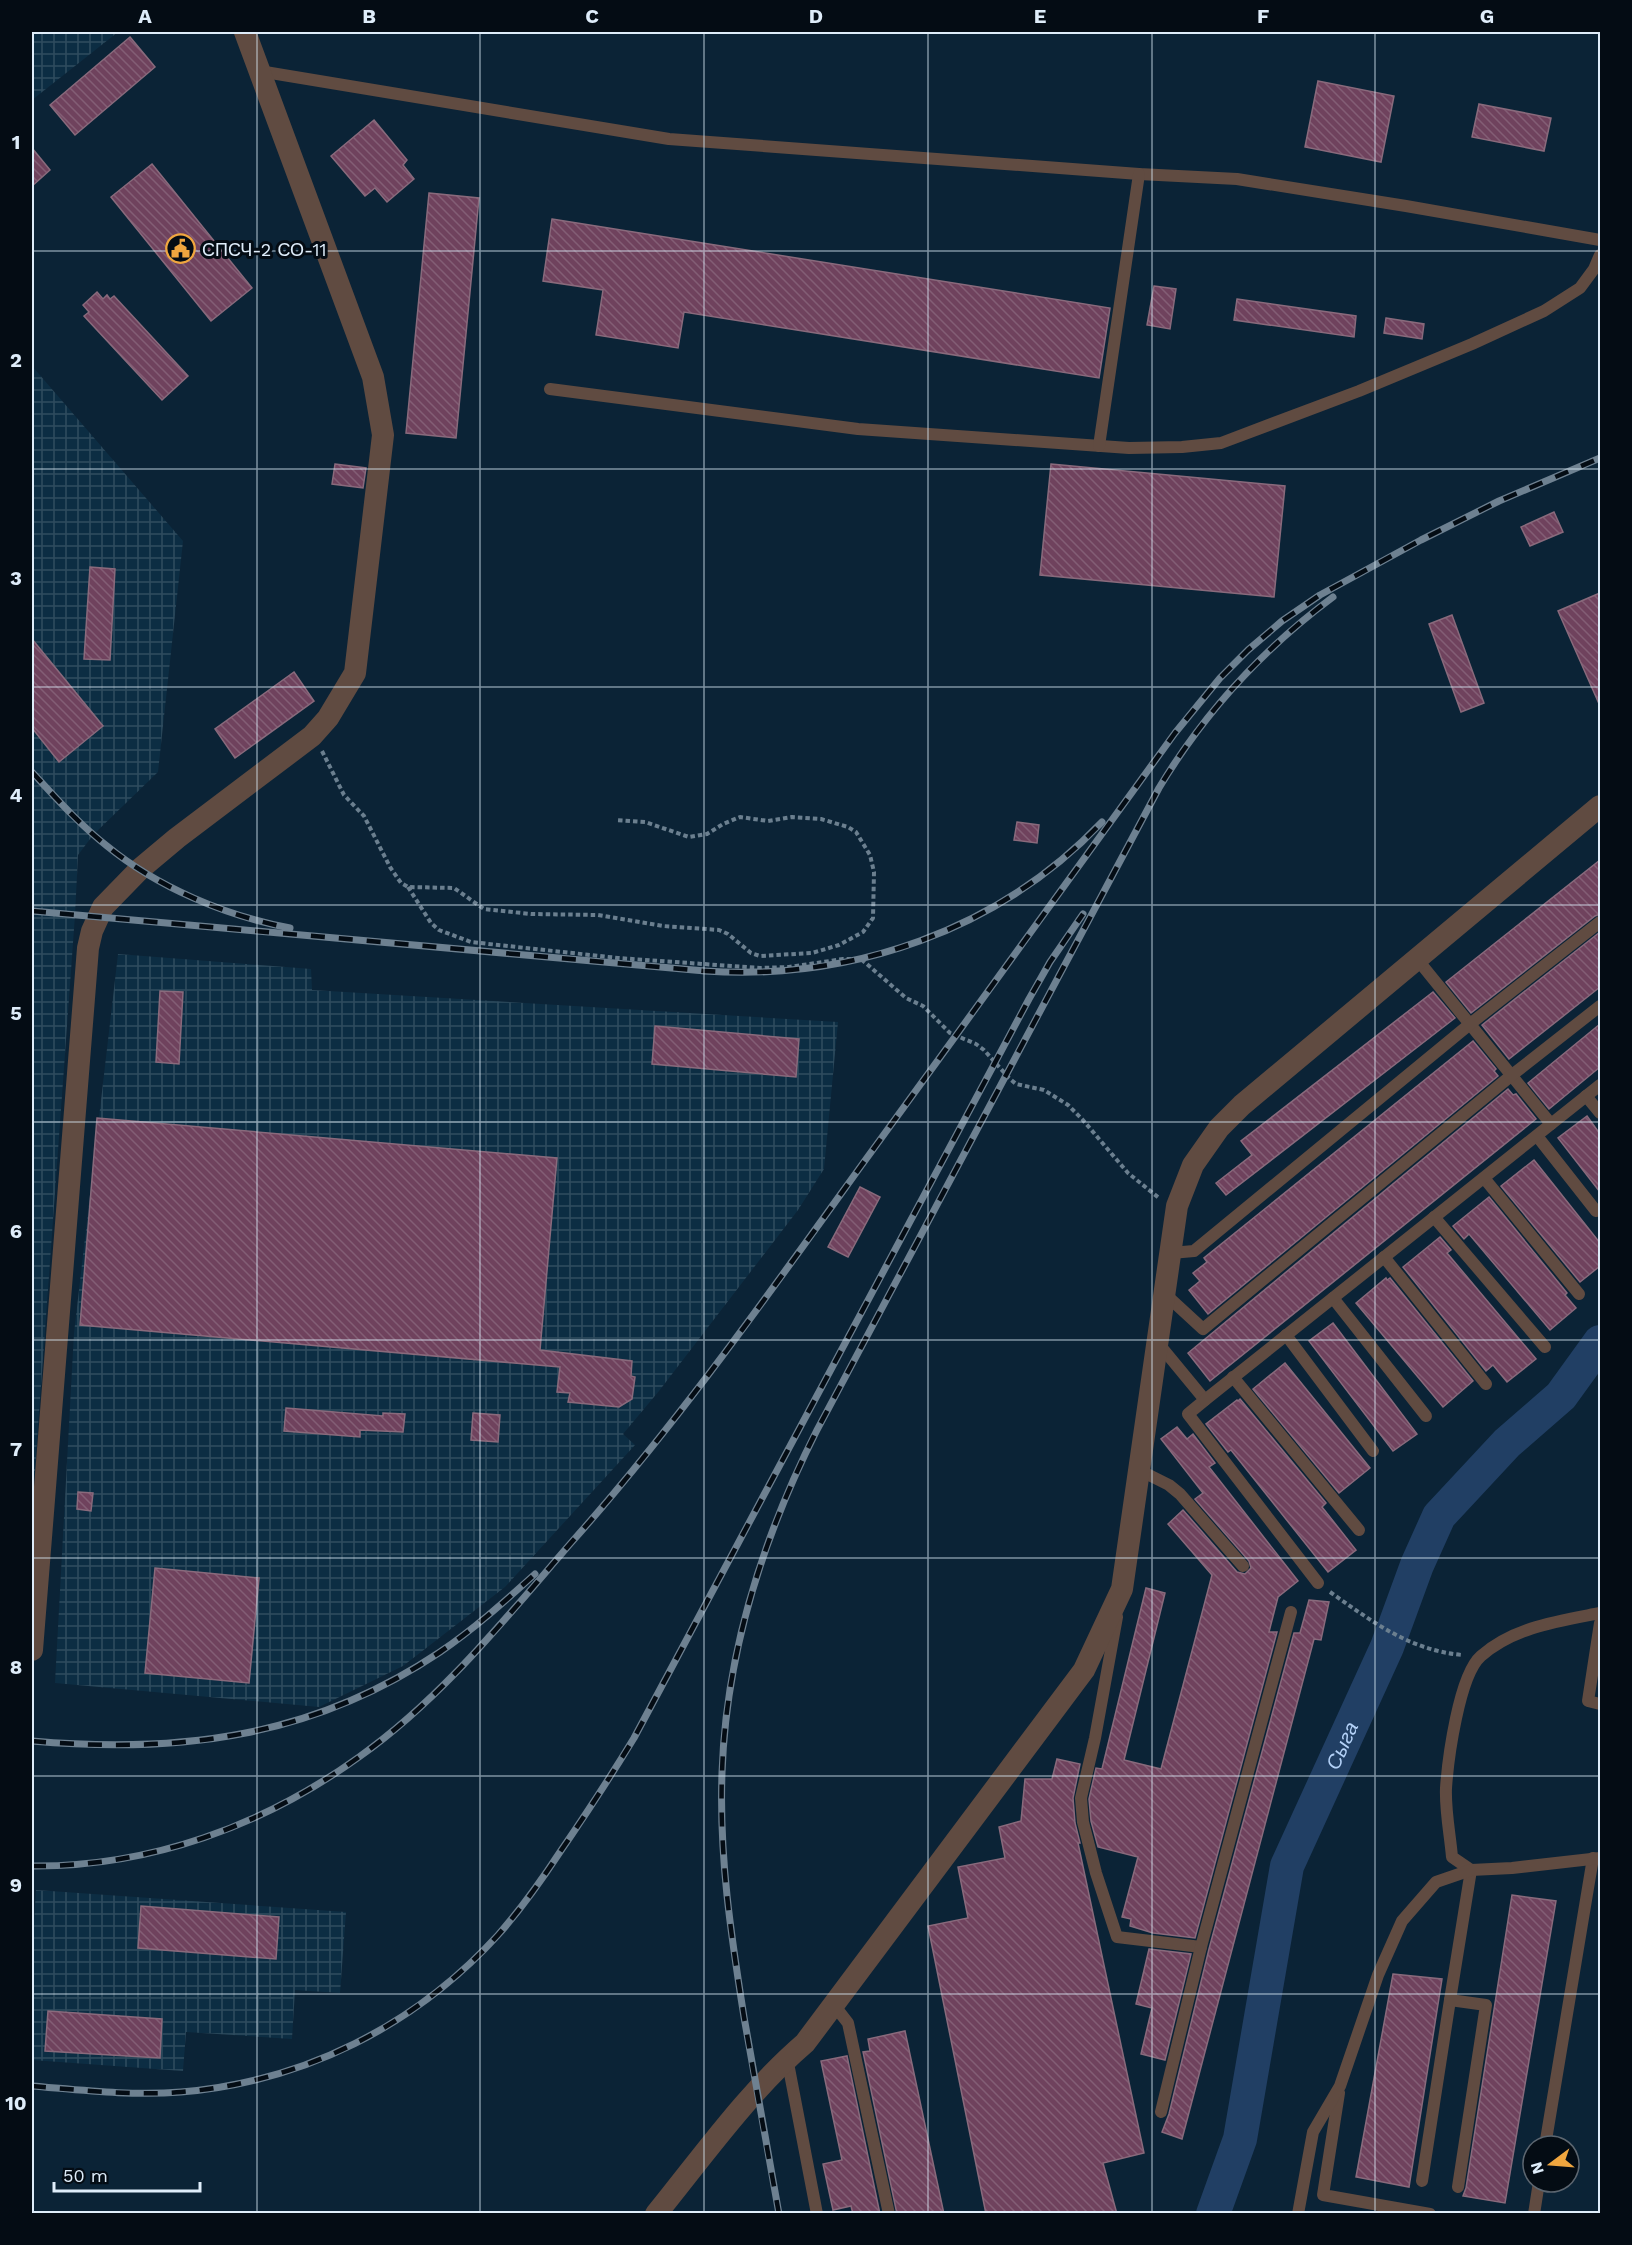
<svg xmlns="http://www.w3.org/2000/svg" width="1632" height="2245" font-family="'Work Sans',sans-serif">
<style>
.industrial{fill:url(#industrial-grid)}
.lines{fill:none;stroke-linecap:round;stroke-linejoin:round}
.river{stroke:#213f64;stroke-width:34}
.building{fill:url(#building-back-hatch);stroke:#896a7c;stroke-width:1.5}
.path{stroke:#6b7f8f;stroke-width:4;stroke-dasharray:4.5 3;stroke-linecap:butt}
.lane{stroke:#604b41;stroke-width:12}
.street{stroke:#604b41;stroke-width:22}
.rail-casing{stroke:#6e8191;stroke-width:7}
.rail{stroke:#040c14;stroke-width:4.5;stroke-dasharray:14;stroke-linecap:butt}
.grid{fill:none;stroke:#dfedfa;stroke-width:1.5;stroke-opacity:0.55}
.labels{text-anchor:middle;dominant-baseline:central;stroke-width:6;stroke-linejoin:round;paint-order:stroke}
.poi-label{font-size:18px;fill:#dfedfa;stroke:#040c14;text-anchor:start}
.water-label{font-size:20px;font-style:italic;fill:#b3d1f7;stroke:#040c14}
.neatline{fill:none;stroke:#dfedfa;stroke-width:2}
.grid-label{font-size:20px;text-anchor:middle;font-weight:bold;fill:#dfedfa}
</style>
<defs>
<pattern id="industrial-grid" width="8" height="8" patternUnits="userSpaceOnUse" patternTransform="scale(1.5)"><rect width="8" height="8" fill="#0c2d43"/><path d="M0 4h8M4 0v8" fill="none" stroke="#2f4c5f"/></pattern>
<pattern id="building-back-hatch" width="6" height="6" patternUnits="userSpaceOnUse" patternTransform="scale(1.5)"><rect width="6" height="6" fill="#6f425d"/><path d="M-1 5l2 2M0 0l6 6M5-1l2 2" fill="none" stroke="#835e75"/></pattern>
</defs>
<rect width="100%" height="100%" fill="#0b2336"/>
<g class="industrial">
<polygon points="32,32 118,32 32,100"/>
<polygon points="32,366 183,541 158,772 93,835 78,855 75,915 32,1511"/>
<polygon points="118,954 311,969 312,990 838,1022 824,1169 798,1210 659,1391 623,1434 635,1445 505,1587 403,1666 319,1707 55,1683 74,1333"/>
<polygon points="36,1890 346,1912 340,1993 295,1990 292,2039 186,2032 183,2071 32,2060 32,1953"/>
</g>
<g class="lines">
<path class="river" id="s1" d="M 1213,2214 L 1240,2139 L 1287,1866 L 1387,1647 L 1417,1565 L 1439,1516 L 1507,1443 L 1561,1396 L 1600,1342"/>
</g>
<g class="building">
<polygon points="130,37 155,67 75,135 50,105"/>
<polygon points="1318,81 1394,96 1381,162 1305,147"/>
<polygon points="1479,104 1551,118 1544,151 1472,137"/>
<polygon points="374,120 407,160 403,165 414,179 387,202 375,188 365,196 331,156"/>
<polygon points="32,148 50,170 32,186"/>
<polygon points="152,164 252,288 211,321 111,197"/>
<polygon points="429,193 479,198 456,438 406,433"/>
<polygon points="552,219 1110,308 1099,378 684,312 678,348 596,335 603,290 543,281"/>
<polygon points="1154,286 1176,289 1170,329 1147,325"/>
<polygon points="97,292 103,299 107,295 110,299 114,296 188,376 162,400 84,316 89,312 83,305"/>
<polygon points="1237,299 1356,316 1354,337 1234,320"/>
<polygon points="1386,318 1424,324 1422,339 1384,333"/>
<polygon points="335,464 366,468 363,488 332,484"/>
<polygon points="1051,464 1285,486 1274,597 1040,575"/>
<polygon points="1554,512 1563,532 1530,546 1521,527"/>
<polygon points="90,567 115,569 110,660 84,659"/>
<polygon points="1600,593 1600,706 1558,611"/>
<polygon points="1452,615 1484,703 1461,712 1429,624"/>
<polygon points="32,639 103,726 59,762 32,728"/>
<polygon points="294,672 314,701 235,758 215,729"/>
<polygon points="1017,822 1039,825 1037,843 1014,840"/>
<polygon points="1600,860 1600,914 1595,916 1471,1013 1446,982"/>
<polygon points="1600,932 1600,987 1509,1059 1482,1025"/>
<polygon points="160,991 183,992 179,1064 156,1062"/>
<polygon points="1433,992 1455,1018 1226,1195 1216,1183 1252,1155 1241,1141"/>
<polygon points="1600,1024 1600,1067 1549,1109 1528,1083"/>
<polygon points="655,1026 799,1039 796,1077 652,1064"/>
<polygon points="1473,1041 1496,1069 1494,1071 1498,1076 1208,1314 1189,1290 1200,1281 1193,1273 1207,1262 1204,1258"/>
<polygon points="1508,1089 1513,1095 1516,1094 1536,1119 1210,1381 1188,1353"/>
<polygon points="1587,1116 1600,1134 1600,1192 1558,1138"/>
<polygon points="97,1118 557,1158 540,1350 632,1361 631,1376 635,1377 632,1399 619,1407 568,1402 570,1393 557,1392 560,1367 80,1325"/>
<polygon points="1534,1160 1600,1243 1600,1266 1580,1282 1501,1186"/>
<polygon points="860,1187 880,1197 848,1257 828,1247"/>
<polygon points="1489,1197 1567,1293 1565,1295 1576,1308 1550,1330 1469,1234 1464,1239 1453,1226"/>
<polygon points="1440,1237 1451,1250 1447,1253 1536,1359 1507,1382 1493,1365 1486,1371 1403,1267"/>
<polygon points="1386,1278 1387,1280 1390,1278 1473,1381 1443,1407 1356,1303"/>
<polygon points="1333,1323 1417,1434 1393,1451 1309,1341"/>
<polygon points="1285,1363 1370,1468 1339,1493 1253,1389"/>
<polygon points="1240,1399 1326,1503 1322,1507 1356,1550 1328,1572 1231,1450 1228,1452 1206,1424 1237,1400 1238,1401"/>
<polygon points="286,1408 383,1416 383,1413 405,1414 403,1432 360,1430 360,1437 284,1431"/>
<polygon points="473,1413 500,1415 498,1442 471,1440"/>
<polygon points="1177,1427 1187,1439 1193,1434 1215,1463 1209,1467 1298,1581 1278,1597 1269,1632 1277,1632 1195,1938 1153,1933 1130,1926 1131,1919 1122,1917 1138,1857 1098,1847 1091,1821 1089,1799 1096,1768 1102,1769 1146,1588 1165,1593 1124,1760 1161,1769 1212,1575 1168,1524 1183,1510 1237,1572 1245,1574 1251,1568 1249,1561 1195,1499 1203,1493 1161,1439"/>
<polygon points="78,1492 93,1493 91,1511 77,1509"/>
<polygon points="155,1568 259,1578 249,1683 145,1673"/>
<polygon points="1309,1600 1329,1602 1321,1640 1314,1639 1182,2139 1162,2132 1169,2114 1209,1949 1294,1633 1300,1633"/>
<polygon points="1057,1759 1080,1764 1073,1798 1075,1823 1080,1843 1078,1843 1144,2153 1103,2163 1117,2214 986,2214 928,1926 968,1918 958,1867 1005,1858 999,1827 1021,1821 1025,1779 1052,1779"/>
<polygon points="1512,1895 1556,1901 1505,2203 1463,2196 1466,2188"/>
<polygon points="141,1906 279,1917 276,1959 138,1948"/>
<polygon points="1149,1949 1191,1954 1165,2060 1141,2054 1152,2008 1136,2004"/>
<polygon points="1393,1974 1442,1979 1409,2187 1356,2177"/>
<polygon points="48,2011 162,2019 160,2058 45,2051"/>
<polygon points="905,2031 944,2214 897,2214 863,2052 870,2051 868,2039"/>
<polygon points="847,2056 880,2214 853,2214 851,2206 833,2210 823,2164 842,2160 821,2061"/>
</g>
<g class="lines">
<g class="path">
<polyline points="322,751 344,795 364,816 390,867 401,883 408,887 454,888 484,909 531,914 598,915 663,926 719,930 728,934 751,953 760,956 812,953 839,945 863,932 873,918 874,872 870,855 856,832 848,827 821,819 792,817 768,821 740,817 723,824 707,834 689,837 645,822 616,820"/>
<polyline points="408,887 431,923 439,930 471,942 618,958 760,968 789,967 843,959 861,959 906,998 923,1006 950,1033 976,1044 984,1050 1009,1078 1016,1084 1044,1090 1068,1105 1082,1119 1128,1173 1159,1198"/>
<path d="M 1330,1592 C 1373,1622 1409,1650 1462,1655"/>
</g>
<g class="lane">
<polyline points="259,71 669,139 1139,174 1237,179 1406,206 1600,240"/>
<polyline points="550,389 858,429 1129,448 1182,447 1221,443 1359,391 1472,344 1544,311 1580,288 1594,269 1600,255"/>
<polyline points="1099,446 1139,174"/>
<polyline points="1417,959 1551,1124"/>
<polyline points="1586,1096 1600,1113"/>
<polyline points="1537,1136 1596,1211"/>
<polyline points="1484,1178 1579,1294"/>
<polyline points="1434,1217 1545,1347"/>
<polyline points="1171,1253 1194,1251 1470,1024 1600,922"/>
<polyline points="1384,1257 1486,1384"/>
<polyline points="1165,1294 1203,1329 1512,1075 1600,1006"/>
<polyline points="1333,1298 1426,1416"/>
<polyline points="1286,1335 1373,1451"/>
<polyline points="1158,1343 1205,1400 1188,1414 1318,1583"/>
<polyline points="1233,1377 1359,1530"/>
<polyline points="1205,1400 1600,1085"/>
<polyline points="1139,1470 1169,1485 1180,1494 1243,1566"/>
<polyline points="1117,1617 1095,1738 1081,1798 1083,1822 1096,1873 1117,1937 1201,1947"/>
<polyline points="1600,1623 1588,1701 1600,1704"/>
<polyline points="834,2005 848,2023 889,2214"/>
<polyline points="787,2058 817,2214"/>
<polyline points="1339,2093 1323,2195 1430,2214"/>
<polyline points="1161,2112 1201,1947 1291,1612"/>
<polyline points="1545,2146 1593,1858"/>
<polyline points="1422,2181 1450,2000"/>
<path d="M 1458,2187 L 1486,2005 L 1450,2000 L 1471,1870 L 1452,1857 C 1450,1834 1445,1810 1446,1788 C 1448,1759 1459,1675 1481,1656 C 1514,1627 1559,1621 1600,1613"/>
<polyline points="1298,2214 1313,2132 1340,2086 1378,1975 1402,1921 1436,1882 1471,1870 1512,1868 1600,1858"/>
<polyline points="1534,2214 1539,2182"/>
</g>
<g class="street">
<polyline points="32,1650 88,948 92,931 103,907 140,869 177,838 312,736 328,718 355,673 383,435 373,377 245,32"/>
<path d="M 656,2214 C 703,2156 749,2091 805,2043 L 1084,1670 L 1122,1589 L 1177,1206 L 1193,1165 L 1219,1128 L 1242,1105 L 1600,806"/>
</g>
<defs>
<g id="rail">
<path d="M 32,772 C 56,798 79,824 107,846 C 157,887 226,916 290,928"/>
<path d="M 32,911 L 705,971 C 853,981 999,930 1102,822"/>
<path d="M 32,1741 C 181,1754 313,1737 440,1652 C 474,1629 504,1602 535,1574"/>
<path d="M 32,1866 C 150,1867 263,1826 359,1757 C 441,1699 505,1619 570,1544 C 676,1425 768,1295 861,1166 C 966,1022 1070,878 1175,733 L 1220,678 L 1248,650 L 1282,621 L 1320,595 L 1421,540 L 1499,501 L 1600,458"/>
<path d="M 32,2086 C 81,2090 131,2096 181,2092 C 303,2082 415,2026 498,1935 C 521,1909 541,1881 560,1852 C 586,1814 611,1776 634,1738 L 1029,999 L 1050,962 L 1083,914"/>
<path d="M 779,2214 C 767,2148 755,2082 744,2017 C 731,1935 719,1856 722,1773 C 726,1653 763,1537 817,1430 L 1159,788 C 1204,713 1263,649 1333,597"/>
</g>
</defs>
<use href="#rail" class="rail-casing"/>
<use href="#rail" class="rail"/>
</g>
<path class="grid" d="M 257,32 L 257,2214M 480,32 L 480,2214M 704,32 L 704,2214M 928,32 L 928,2214M 1152,32 L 1152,2214M 1375,32 L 1375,2214M 32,251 L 1600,251M 32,469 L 1600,469M 32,687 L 1600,687M 32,905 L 1600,905M 32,1122 L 1600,1122M 32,1340 L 1600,1340M 32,1558 L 1600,1558M 32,1776 L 1600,1776M 32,1994 L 1600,1994"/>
<defs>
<symbol id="civic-ring" viewBox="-11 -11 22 22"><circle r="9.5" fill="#040c14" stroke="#f0a63f" stroke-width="1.5"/><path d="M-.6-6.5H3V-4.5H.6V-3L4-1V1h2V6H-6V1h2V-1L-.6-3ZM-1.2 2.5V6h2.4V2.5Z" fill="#f0a63f"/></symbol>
</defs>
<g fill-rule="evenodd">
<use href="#civic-ring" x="164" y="232" width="33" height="33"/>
</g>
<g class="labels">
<g class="poi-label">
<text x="202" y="249">СПСЧ-2 СО-11</text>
</g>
<g class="water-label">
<text stroke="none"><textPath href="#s1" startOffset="489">Сыга</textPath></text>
</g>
</g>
<rect width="1632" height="2245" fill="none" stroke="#040c14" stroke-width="66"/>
<g transform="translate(1551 2164) rotate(254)"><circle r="28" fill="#040c14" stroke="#5c6670" stroke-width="1.5"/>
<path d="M0-4.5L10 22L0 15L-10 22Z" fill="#f0a63f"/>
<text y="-9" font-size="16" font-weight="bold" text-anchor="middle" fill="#dfedfa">N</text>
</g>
<path d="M54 2182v9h146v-9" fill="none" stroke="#dfedfa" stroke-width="3"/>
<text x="63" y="2182" font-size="18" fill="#dfedfa" stroke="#040c14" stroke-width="4.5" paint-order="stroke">50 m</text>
<rect x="33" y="33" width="1566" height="2179" class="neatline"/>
<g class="grid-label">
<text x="145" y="23">A</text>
<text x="369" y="23">B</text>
<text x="592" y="23">C</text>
<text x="816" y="23">D</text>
<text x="1040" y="23">E</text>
<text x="1263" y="23">F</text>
<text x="1487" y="23">G</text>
<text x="16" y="149">1</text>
<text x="16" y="367">2</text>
<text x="16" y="585">3</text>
<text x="16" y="802">4</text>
<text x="16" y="1020">5</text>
<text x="16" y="1238">6</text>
<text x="16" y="1456">7</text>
<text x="16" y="1674">8</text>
<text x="16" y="1892">9</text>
<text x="16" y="2110">10</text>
</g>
</svg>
